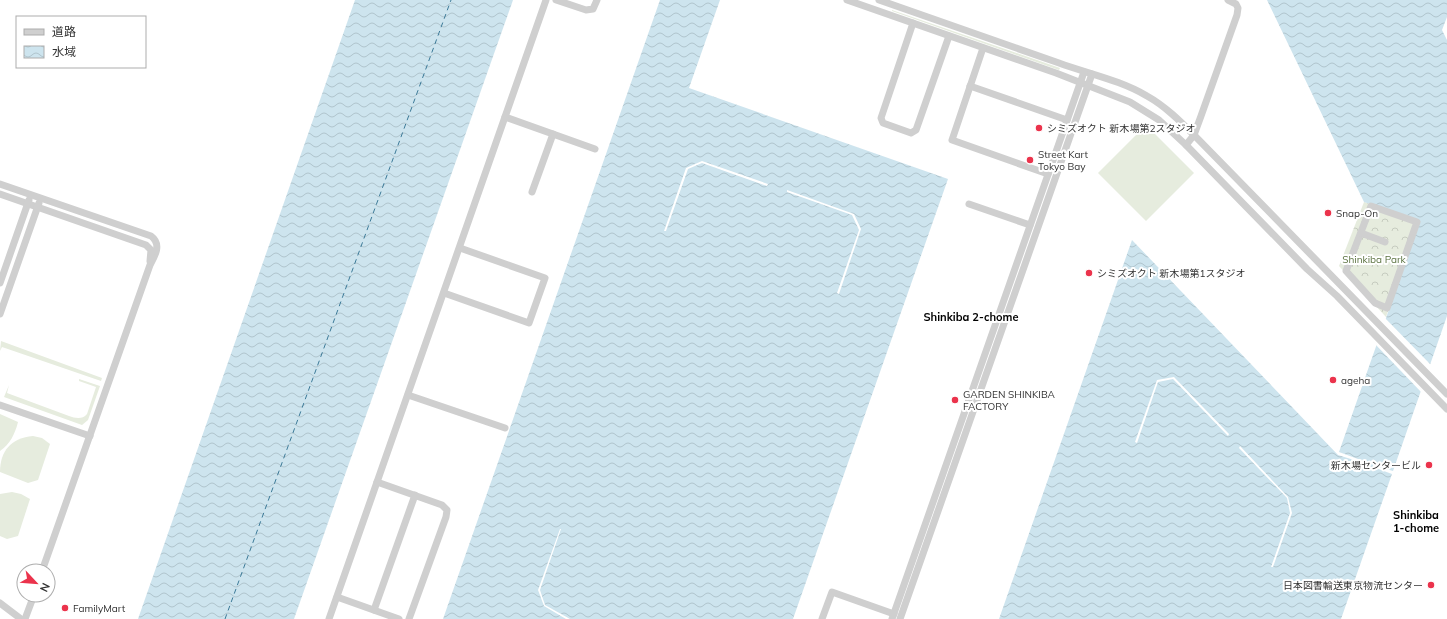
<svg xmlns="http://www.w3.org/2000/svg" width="1447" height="619" font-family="Mulish,'Noto Sans JP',sans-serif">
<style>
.grass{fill:#e6ecde}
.forest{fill:url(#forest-crowns)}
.water{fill:url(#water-waves)}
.pier{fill:#fff}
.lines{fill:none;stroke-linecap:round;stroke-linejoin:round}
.ferry{stroke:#3c7a98;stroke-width:1;stroke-dasharray:5 4;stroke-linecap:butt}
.minor{stroke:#cfcfcf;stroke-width:7}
.poi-dot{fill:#eb334c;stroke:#fff;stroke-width:1.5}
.labels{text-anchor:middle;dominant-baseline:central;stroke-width:4;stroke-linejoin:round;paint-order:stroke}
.poi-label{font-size:10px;fill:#323232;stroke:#fff;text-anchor:start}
.park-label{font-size:10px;fill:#58703d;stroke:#fff}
.neighbourhood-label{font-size:11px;font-weight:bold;fill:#000;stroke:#fff}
</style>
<defs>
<pattern id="forest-crowns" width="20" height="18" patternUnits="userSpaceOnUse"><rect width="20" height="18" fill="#e6ecde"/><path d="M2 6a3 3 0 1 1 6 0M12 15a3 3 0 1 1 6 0" fill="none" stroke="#c6cbbf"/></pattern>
<pattern id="water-waves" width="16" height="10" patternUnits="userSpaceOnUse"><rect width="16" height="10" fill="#cde4ee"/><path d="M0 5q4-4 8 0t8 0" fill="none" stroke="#b0c4cd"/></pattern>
</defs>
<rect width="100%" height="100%" fill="#fff"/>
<g class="grass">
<polygon points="892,10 1060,68 1059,70 892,11"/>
<polygon points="1146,125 1194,173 1146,221 1098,173"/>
<polygon points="1,341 102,378 101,381 2,347 0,351"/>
<path d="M 79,379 L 100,386 L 88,420 L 82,425 L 4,397 L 9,385 L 7,393 L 69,416 C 75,418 82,420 87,414 L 96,387 L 79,381 Z"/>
<path d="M 0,414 L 18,422 C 15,434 10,444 0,451 Z"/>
<path d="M 33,436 L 42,438 L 50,444 L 38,480 L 28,483 L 0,472 C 0,451 11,438 33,436 Z"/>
<polygon points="12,492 21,494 30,499 18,536 7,539 0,536 0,494"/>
</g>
<polygon class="forest" points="1364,202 1420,221 1386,317 1339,266"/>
<g class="water">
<polygon points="355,0 513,0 294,619 138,619"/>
<polygon points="660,0 720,0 689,88 948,179 793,619 443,619"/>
<polygon points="1267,0 1447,0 1447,17 1442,30 1447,40 1447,316 1393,471 1373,465 1373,467 1392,474 1341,619 999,619 1132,240 1338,455 1357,461 1358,459 1339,452 1420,221 1364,202"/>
</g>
<g class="pier">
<polygon points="702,161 768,184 767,186 702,163 688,169 666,231 664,231 686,168"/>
<polygon points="787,190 854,214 861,229 839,294 837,293 859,230 852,215 787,192"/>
<polygon points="1384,317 1432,366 1422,393 1375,344"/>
<polygon points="1174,377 1229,434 1228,436 1173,379 1158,382 1137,443 1135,442 1157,380"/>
<polygon points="1240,446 1288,497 1292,513 1273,567 1271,567 1290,513 1287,498 1239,448"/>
<polygon points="560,529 561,529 540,590 545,605 570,619 566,619 544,606 538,590"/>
</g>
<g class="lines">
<polyline class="ferry" points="225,619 451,0"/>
<g class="minor">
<polyline points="556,0 586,10 593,9 597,0"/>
<polyline points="847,0 1056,73 1130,102 1159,120 1186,145 1307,269 1337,296 1374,334 1447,409"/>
<path d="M 879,0 C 939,21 999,42 1059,63 C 1089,74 1120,80 1147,96 C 1165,106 1180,121 1194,135 L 1447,394"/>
<polyline points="913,23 881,118 883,123 911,133 916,130 949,36"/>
<polyline points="983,48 952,140 1048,174"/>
<polyline points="970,86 1067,120"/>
<polyline points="505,117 595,149"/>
<polyline points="1186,145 1194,135 1201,116 1237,15 1238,8 1236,4 1228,0"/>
<path d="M 0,184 L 151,236 C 162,244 155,256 150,265 L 42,571"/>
<polyline points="532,192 553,134"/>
<polyline points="0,194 146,245 151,250 150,261"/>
<polyline points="969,204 1030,225"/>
<polygon points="1371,206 1417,222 1387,308 1375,303 1346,271"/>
<polyline points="1361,233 1385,242"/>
<polyline points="0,283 29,200"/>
<polyline points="444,293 529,323 545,278 460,248"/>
<polyline points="0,314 39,203"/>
<polyline points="408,395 505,428"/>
<polyline points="0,405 90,436"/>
<polyline points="377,482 442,505 447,510 446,517 409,619"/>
<polyline points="337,597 399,619"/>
<polyline points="0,603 21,619"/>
<polyline points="374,610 415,495"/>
<polyline points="25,619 34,595"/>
<polyline points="329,619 546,0"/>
<polyline points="822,619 832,592 894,614"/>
<polyline points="892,619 1084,72"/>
<polyline points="900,619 1092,74"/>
</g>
</g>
<g class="poi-dot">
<circle cx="1039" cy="128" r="4"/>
<circle cx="1030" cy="160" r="4"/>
<circle cx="1328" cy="213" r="4"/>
<circle cx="1089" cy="273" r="4"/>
<circle cx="1333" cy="380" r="4"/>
<circle cx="955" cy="400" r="4"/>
<circle cx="1429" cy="465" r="4"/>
<circle cx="1431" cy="585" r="4"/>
<circle cx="65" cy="608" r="4"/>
</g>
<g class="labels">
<g class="poi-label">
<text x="1047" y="128">シミズオクト 新木場第2スタジオ</text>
<text x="1038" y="154">Street Kart<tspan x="1038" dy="12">Tokyo Bay</tspan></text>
<text x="1336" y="213">Snap-On</text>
<text x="1097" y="273">シミズオクト 新木場第1スタジオ</text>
<text x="1341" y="380">ageha</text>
<text x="963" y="394">GARDEN SHINKIBA<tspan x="963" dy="12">FACTORY</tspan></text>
<text x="1421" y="465" text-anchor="end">新木場センタービル</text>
<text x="1423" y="585" text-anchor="end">日本図書輸送東京物流センター</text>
<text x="73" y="608">FamilyMart</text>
</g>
<g class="park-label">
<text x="1374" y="259">Shinkiba Park</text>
</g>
<g class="neighbourhood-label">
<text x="971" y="317">Shinkiba 2-chome</text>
<text x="1416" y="515">Shinkiba<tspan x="1416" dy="13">1-chome</tspan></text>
</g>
</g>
<rect x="16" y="16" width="130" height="52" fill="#ffffff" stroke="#adadad"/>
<rect x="24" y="29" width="20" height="6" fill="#cfcfcf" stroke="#adadad"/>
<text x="52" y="36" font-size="12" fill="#323232">道路</text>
<rect x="24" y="46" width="20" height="12" fill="url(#water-waves)" stroke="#adadad"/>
<text x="52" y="56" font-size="12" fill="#323232">水域</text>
<g transform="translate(36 583) rotate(116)"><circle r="19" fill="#ffffff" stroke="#adadad"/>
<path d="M0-3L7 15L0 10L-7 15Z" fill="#eb334c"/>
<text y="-6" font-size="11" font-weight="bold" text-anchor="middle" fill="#323232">N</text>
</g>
</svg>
